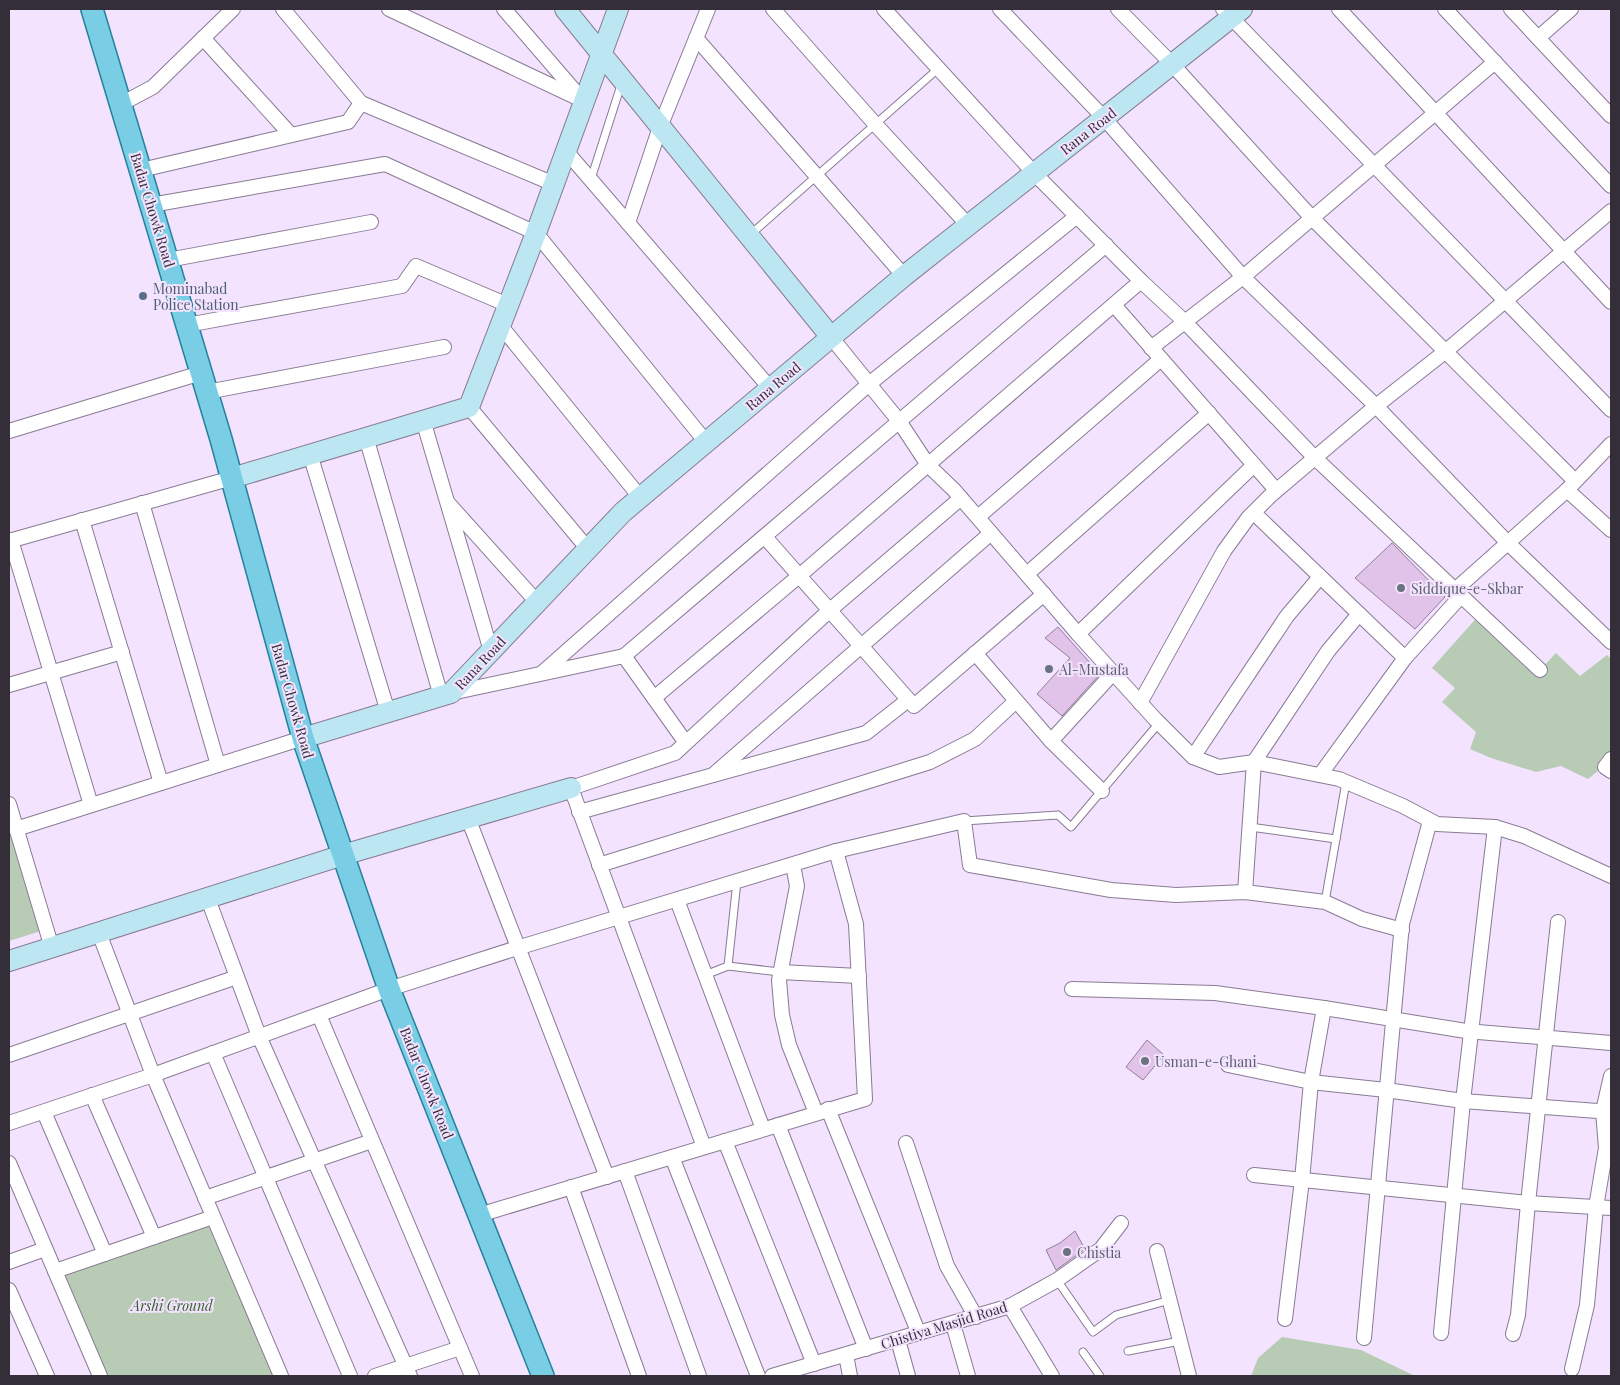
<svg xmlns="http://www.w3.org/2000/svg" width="1620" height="1385" font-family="'Playfair Display',serif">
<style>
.green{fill:#b8ccb5}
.building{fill:#e1c2e8;stroke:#928097}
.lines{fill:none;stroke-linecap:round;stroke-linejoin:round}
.lane-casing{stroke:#897b93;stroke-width:9}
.street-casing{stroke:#897b93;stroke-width:16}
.secondary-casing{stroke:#897b93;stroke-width:22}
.primary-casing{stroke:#26819d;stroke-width:24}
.lane{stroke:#fff;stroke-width:7}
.street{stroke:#fff;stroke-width:14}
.secondary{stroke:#bce6f2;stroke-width:20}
.primary{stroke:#79cee5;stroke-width:21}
.service-dot{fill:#5c6f8a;stroke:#f3e3fe;stroke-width:2}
.worship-dot{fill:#6b7280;stroke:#f3e3fe;stroke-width:2}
.labels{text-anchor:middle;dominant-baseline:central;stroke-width:4;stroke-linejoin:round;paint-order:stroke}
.street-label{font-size:14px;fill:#342e39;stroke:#f3e3fe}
.service-label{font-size:14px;fill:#4e5e75;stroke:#f3e3fe;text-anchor:start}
.worship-label{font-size:14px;fill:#5b616d;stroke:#f3e3fe;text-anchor:start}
.park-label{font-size:14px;font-style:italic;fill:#37622f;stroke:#f3e3fe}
</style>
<rect width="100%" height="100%" fill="#f3e3fe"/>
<g class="green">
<polygon points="1480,614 1540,670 1556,653 1580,676 1607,655 1611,659 1611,756 1604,766 1588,779 1561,766 1536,772 1491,758 1470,749 1476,732 1442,702 1455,688 1432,668"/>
<polygon points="9,808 44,930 9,941"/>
<polygon points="213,1217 279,1373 270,1376 100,1376 55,1271"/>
<polygon points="1282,1337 1361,1350 1415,1376 1251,1376 1258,1358"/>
</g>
<g class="building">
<polygon points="1392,543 1445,597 1415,629 1355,578"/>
<polygon points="1058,627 1100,674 1062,716 1037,694 1070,658 1045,638"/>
<polygon points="1147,1040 1164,1055 1143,1080 1126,1067"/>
<polygon points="1075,1231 1085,1249 1056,1270 1046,1250 1060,1243"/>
</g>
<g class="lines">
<defs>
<g id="lane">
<polyline points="591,179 621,85"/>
<polyline points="751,234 939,68"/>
<polyline points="964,821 1058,815 1071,827 1159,723"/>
<polyline points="1250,827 1336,839"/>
<polyline points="1325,902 1346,782"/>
<polyline points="728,966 737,881"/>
<polyline points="705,975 728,966 780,972"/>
<polyline points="1057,1280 1093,1332 1116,1315 1170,1300"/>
<polyline points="1128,1351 1180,1341"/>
<polyline points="1083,1352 1100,1376"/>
</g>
<g id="street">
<polyline points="389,9 584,101"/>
<polyline points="504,9 580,97"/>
<polyline points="773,9 876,125 968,225"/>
<polyline points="884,9 1034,173 1141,281 1184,321 1314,457 1540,670"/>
<polyline points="1000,9 1104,118 1243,277 1376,406 1508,543 1611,642"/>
<polyline points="1118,9 1172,64 1312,218 1575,481"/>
<polyline points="1223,9 1611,410"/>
<polyline points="1339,9 1611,302"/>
<polyline points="1445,9 1611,186"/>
<polyline points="1511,9 1611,116"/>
<polyline points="203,38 291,135"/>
<polyline points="696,38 904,276"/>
<polyline points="1538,38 1571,9"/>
<polyline points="361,103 554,184"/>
<polyline points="121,104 153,87 233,9"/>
<polyline points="566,151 770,388"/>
<polyline points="141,170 348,122 361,103 283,9"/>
<polyline points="151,205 385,164 536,233 706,442"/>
<polyline points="628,223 660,127 708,9"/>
<polyline points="168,260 371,222"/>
<polyline points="1114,305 1276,490"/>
<polyline points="187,325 402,286 416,266 508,305"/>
<polyline points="500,325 640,497"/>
<polyline points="831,337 899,421 928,465 954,490 1078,634 1155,719 1193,757 1219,767 1254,762 1339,779 1403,806 1437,824 1495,827 1524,836 1611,876"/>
<polyline points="1151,348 1243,277 1495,62"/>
<polyline points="207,392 444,347"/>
<polyline points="469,407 588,549"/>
<polyline points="423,420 491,651"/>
<polyline points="9,431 201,373"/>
<polyline points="366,437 441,696"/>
<polyline points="1611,444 1567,490 1611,530"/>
<polyline points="310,454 388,712"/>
<polyline points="142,503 218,765"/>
<polyline points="448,503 537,602"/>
<polyline points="1254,513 1405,658"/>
<polyline points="978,517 1161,359"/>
<polyline points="82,520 161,783"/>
<polyline points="765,537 914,706 1044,594"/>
<polyline points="11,540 91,805"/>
<polyline points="9,541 232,478"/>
<polyline points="1027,574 1209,413"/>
<polyline points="1455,590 1567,490"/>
<polyline points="1078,634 1254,465"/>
<polyline points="975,653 1051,741 1102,791"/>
<polyline points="624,656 686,743"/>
<polyline points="542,673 869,384 1077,216"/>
<polyline points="9,685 122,652"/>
<polyline points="451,693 624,656 1106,245"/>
<polyline points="654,698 799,576 1141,281"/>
<polyline points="1140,703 1224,551 1248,518 1270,496 1376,406 1446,351 1611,211"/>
<polyline points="1051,741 1113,673"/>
<polyline points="1193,757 1287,616 1320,577"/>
<polyline points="1611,759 1605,767 1611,771"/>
<polyline points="713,775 991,533"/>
<polyline points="1320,775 1405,658 1461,596"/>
<polyline points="9,804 52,948"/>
<polyline points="579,812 866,733 908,700"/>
<polyline points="468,818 607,1177"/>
<polyline points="16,829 303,738"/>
<polyline points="599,865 930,762 975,739 1016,701"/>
<polyline points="793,865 797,886 779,980 782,1015 789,1045 816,1113"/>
<polyline points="1245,892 1254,762 1328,651 1359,614"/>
<polyline points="208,899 259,1036 410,1376"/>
<polyline points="677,900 763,1129"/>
<polyline points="99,933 153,1075 281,1376"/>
<polyline points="780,972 859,976"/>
<polyline points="1072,989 1215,993 1324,1008 1466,1031 1611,1043"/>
<polyline points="319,1015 472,1376"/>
<polyline points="213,1053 350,1376"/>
<polyline points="9,1055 237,977"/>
<polyline points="1228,1065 1311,1082 1386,1090 1463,1101 1611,1112"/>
<polyline points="92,1095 154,1237"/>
<polyline points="828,1109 919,1334"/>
<polyline points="44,1112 105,1254"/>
<polyline points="9,1123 153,1075 389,989 517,948 836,851 964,821 970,865 1111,890 1176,895 1245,892 1325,902 1362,919 1402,930"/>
<polyline points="778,1125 866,1349"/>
<polyline points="725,1141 814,1364"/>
<polyline points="906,1143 947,1266 976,1317"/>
<polyline points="704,1147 571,788 675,753 830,610 961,498"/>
<polyline points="672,1157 758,1376"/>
<polyline points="9,1163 55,1271"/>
<polyline points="625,1171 699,1376"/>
<polyline points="1254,1175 1528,1203 1611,1208"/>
<polyline points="571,1187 639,1376"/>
<polyline points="205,1198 372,1141"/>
<polyline points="479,1215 865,1099 856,924 836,851"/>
<polyline points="1157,1251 1189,1376"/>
<polyline points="9,1262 45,1249"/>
<polyline points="9,1290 47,1376"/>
<polyline points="1010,1306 1052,1376"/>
<polyline points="1285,1319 1302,1180 1311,1082 1324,1008"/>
<polyline points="953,1324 968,1376"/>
<polyline points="1441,1333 1463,1101 1495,827"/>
<polyline points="1513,1334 1518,1315 1528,1203 1558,922"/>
<polyline points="1364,1338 1402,924 1430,821"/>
<polyline points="898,1340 908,1376"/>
<polyline points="846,1355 850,1376"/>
<polyline points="1572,1369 1587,1305 1596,1207 1606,1148 1603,1111 1611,1076"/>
<polyline points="100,1376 55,1271 213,1217"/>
<polyline points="375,1376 460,1348"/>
<polyline points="772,1376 1010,1306 1057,1280 1101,1249 1121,1223"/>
</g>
<g id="secondary">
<polyline points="565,9 831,337"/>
<polyline points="232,478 469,407 536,233 618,9"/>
<polyline points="303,738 451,693 623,512 904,276 1242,9"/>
<polyline points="9,961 343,855 571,788"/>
</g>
<polyline id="primary" points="92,9 221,439 303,738 389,989 543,1376"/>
</defs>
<use href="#lane" class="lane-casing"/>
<use href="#street" class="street-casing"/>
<use href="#secondary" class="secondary-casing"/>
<use href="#primary" class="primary-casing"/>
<use href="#lane" class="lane"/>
<use href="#street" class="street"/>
<use href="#secondary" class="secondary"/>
<use href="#primary" class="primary"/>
</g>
<circle class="service-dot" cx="143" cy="296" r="5"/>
<g class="worship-dot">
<circle cx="1401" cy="588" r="5"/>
<circle cx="1049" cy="669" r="5"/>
<circle cx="1145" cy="1061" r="5"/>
<circle cx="1067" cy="1252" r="5"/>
</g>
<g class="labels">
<g class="street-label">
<text transform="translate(1088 131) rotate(-38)">Rana Road</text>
<text transform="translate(153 210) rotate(73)">Badar Chowk Road</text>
<text transform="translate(773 386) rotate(-40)">Rana Road</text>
<text transform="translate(480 663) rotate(-47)">Rana Road</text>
<text transform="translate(293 701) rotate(74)">Badar Chowk Road</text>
<text transform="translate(427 1083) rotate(68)">Badar Chowk Road</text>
<text transform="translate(944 1325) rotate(-17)">Chistiya Masjid Road</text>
</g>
<g class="service-label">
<text x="153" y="288">Mominabad<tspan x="153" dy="16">Police Station</tspan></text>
</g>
<g class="worship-label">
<text x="1411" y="588">Siddique-e-Skbar</text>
<text x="1059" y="669">Al-Mustafa</text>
<text x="1155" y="1061">Usman-e-Ghani</text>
<text x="1077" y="1252">Chistia</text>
</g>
<g class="park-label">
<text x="172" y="1305">Arshi Ground</text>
</g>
</g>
<rect width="1620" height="1385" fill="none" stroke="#342e39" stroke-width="20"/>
</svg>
